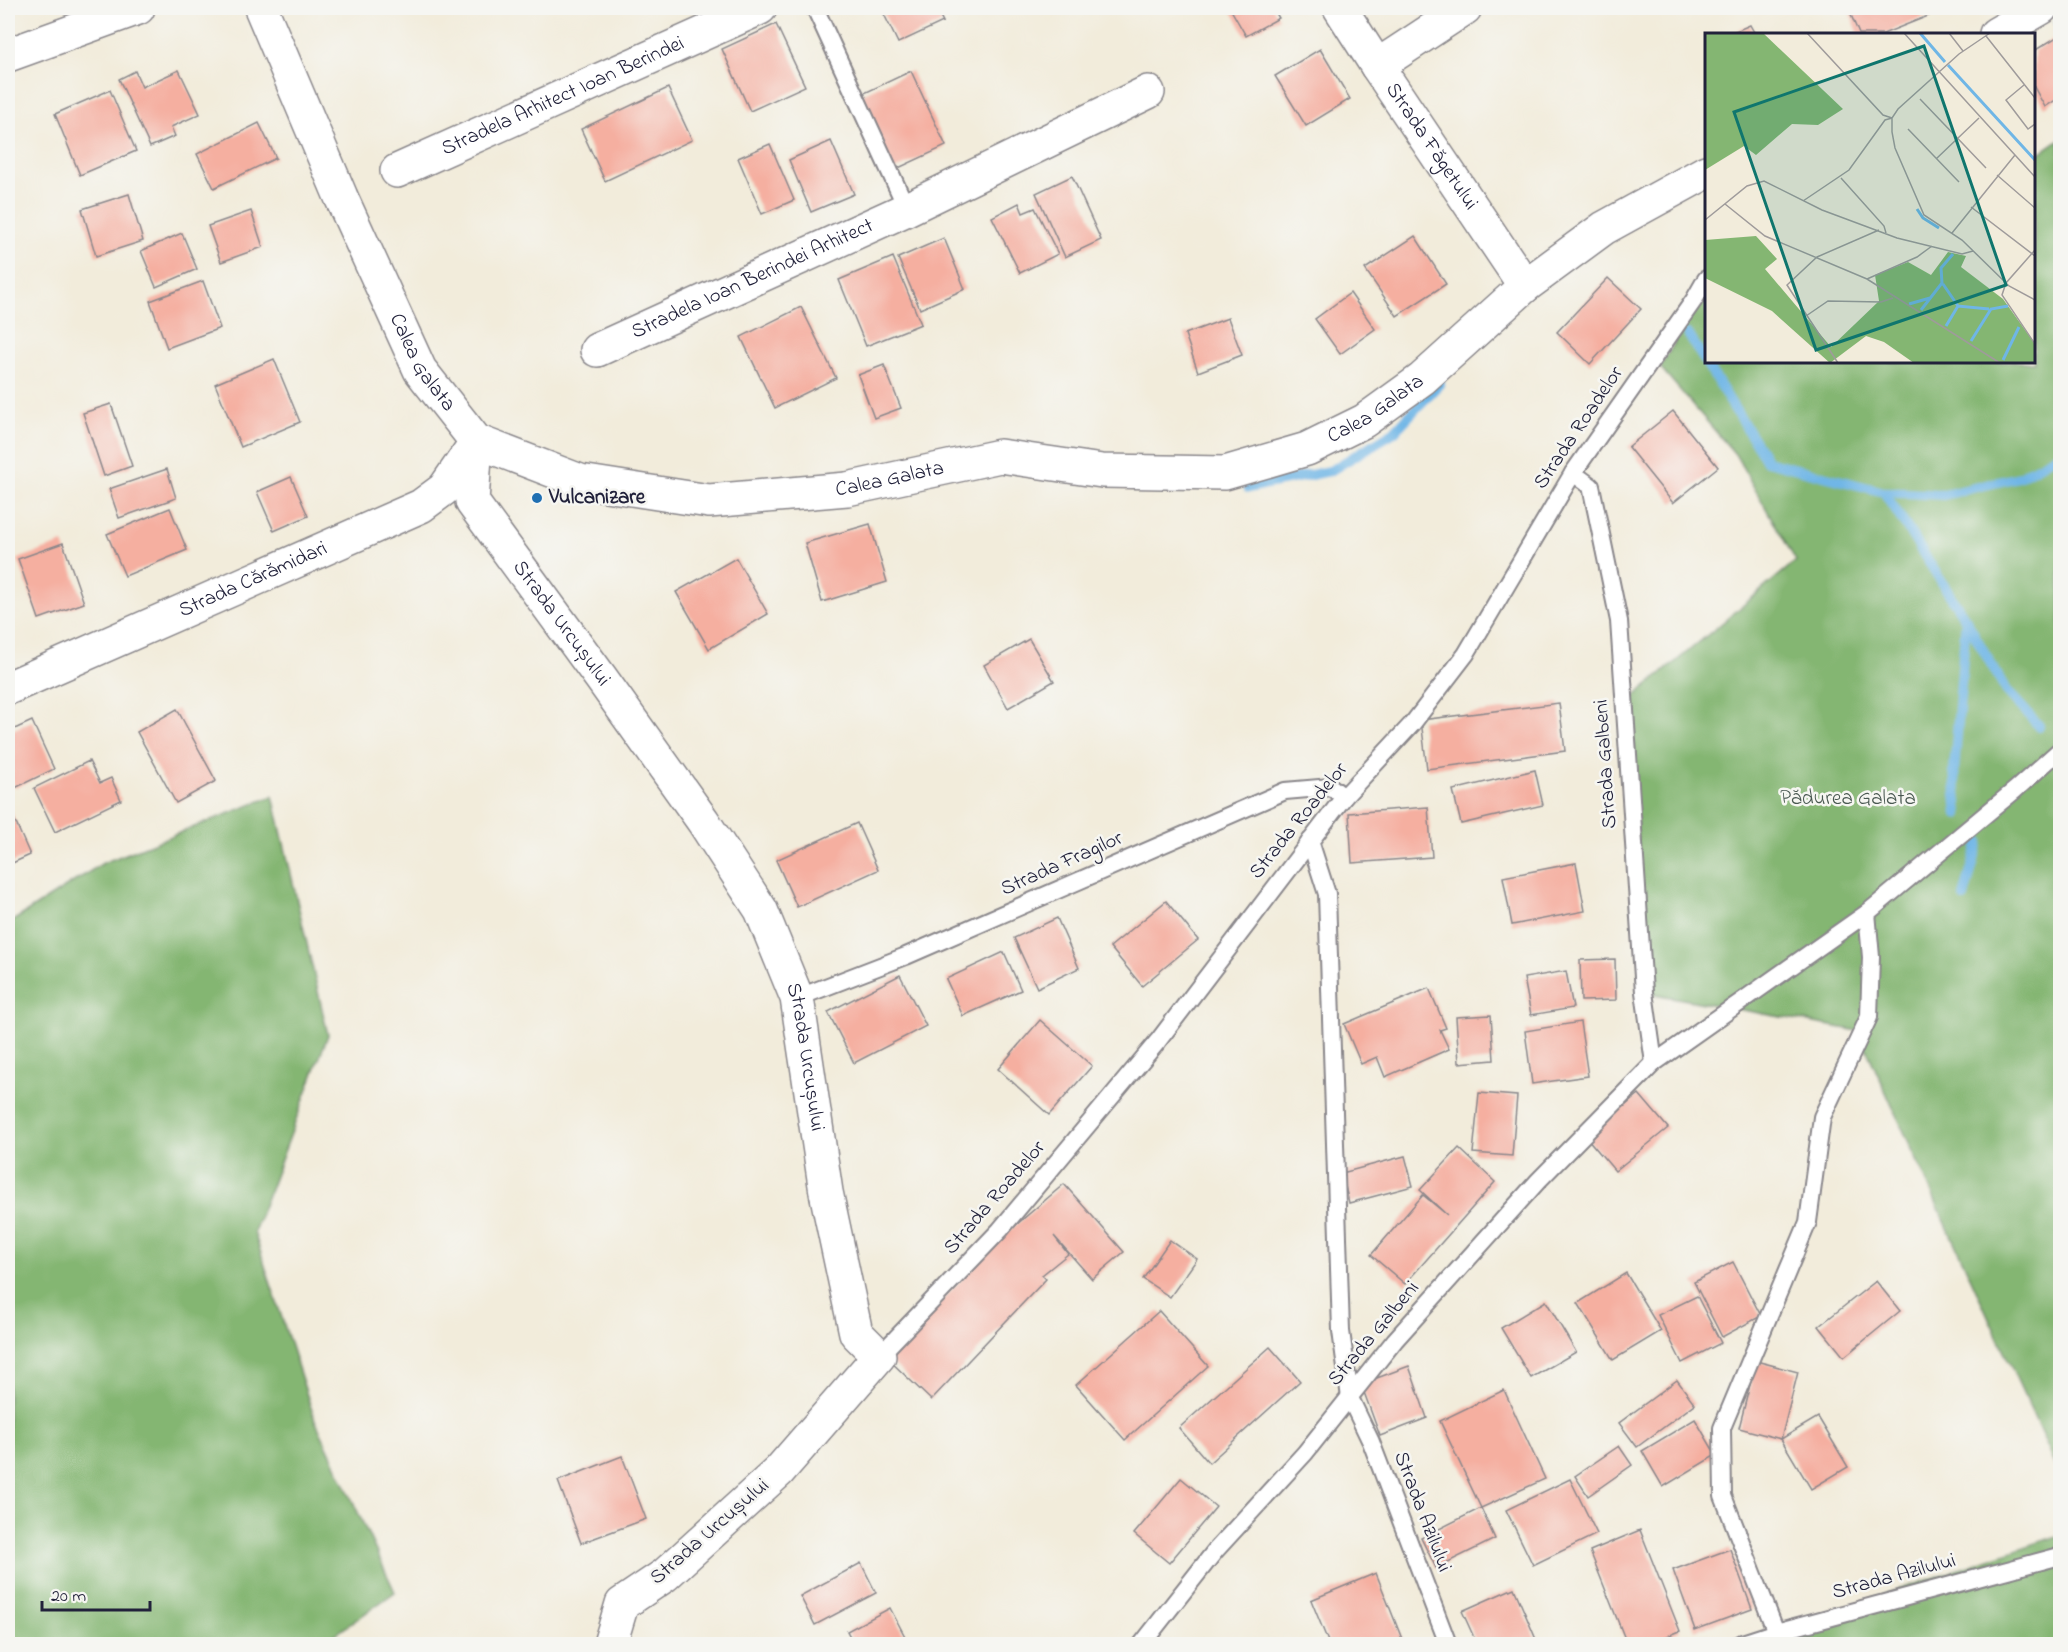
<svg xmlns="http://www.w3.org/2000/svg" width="2068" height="1652" font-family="'Indie Flower',sans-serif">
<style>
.forest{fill:#84b672;stroke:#536c56;stroke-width:1.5}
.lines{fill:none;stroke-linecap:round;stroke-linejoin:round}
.stream{stroke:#6fb6e6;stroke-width:10}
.building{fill:#f5afa0}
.lane-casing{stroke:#8a878b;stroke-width:20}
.street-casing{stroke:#8a878b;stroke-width:36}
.secondary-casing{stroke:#8a878b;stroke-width:36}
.lane{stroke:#fff;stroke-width:16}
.street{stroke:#fff;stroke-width:33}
.secondary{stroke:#fff;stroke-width:33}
.poi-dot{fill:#1f6fb2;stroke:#f6f6f2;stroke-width:2}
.labels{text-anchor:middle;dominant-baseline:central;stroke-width:5;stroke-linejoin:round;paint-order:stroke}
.street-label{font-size:21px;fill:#22223b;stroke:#f6f6f2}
.poi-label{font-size:21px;font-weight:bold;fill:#22223b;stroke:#f6f6f2;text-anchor:start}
.park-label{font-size:21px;fill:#495851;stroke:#f6f6f2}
.inset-river{fill:none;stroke:#6fb6e6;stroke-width:3}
.inset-road{fill:none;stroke:#9f9b9b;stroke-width:1.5}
.view{fill:#0f766e;fill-opacity:0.15;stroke:#0f766e;stroke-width:3}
.inset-edge{fill:none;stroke:#22223b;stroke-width:3}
</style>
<rect width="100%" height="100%" fill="#f6f6f2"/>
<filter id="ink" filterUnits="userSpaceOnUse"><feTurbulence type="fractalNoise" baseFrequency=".0167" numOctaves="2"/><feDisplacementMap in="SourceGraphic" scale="12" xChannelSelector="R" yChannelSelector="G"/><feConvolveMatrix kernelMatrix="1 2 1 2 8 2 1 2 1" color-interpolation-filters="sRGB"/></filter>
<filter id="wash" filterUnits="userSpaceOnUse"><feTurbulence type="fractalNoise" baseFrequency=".008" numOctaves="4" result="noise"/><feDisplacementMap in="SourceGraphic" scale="24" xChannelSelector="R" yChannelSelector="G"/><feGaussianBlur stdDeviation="1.35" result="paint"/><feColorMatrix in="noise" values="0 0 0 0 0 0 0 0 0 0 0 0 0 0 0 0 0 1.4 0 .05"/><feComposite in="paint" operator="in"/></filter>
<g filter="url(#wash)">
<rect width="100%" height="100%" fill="#f2ecdb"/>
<g class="forest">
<polygon points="2060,139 2060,1474 1858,1031 1644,992 1631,699 1796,561 1735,454 1660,367 1706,290 1706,362 2034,362 2034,157"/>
<polygon points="273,796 328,1035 254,1232 315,1420 395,1592 322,1644 8,1644 8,924 103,863"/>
<polygon points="2060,1535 2060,1644 1739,1644"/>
</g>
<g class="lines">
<g class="stream">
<polyline points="2059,22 2060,23"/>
<polyline points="1688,334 1767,461 1884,492 1966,620 2006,690 2039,726"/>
<polyline points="1248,488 1330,471 1394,432 1440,383"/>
<polyline points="1884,492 1944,495 2019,477 2060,454"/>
<polyline points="1958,814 1954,771 1966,620"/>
<polyline points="1964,897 1979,841"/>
</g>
</g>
<g id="blocks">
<g class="building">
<polygon points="881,8 936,8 943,22 898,43"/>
<polygon points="1230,8 1273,8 1279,18 1246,36"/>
<polygon points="1848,8 1930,8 1933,14 1883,34 1859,34"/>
<polygon points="776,24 805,86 750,111 722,49"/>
<polygon points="1750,25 1755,34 1729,34"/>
<polygon points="2060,35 2060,97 2045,107 2034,87 2034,51"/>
<polygon points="1320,49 1350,99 1306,126 1275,76"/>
<polygon points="179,70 200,114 171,127 175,136 150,147 119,79 135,71 142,87"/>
<polygon points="911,71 946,146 892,171 858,96"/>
<polygon points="668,88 692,140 605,181 581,129"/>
<polygon points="110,90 136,151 80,175 55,114"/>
<polygon points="259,123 276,158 214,188 197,154"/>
<polygon points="831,141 854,194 811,212 789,160"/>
<polygon points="770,144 794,200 762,214 738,158"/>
<polygon points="1072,176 1101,240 1065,257 1036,193"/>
<polygon points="129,194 143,241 96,256 82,209"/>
<polygon points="1019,203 1023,213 1035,208 1058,254 1020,273 992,217"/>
<polygon points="251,211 263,247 221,262 208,226"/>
<polygon points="182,233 197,269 156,287 141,251"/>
<polygon points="1415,236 1446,284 1397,316 1365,269"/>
<polygon points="944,238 965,289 920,309 898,258"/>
<polygon points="893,257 921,324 866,346 839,280"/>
<polygon points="1608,278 1641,309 1590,364 1557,332"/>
<polygon points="203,281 220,328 167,348 150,301"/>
<polygon points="1350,293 1375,329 1340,354 1315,319"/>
<polygon points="801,307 836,378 775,408 741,337"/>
<polygon points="1228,318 1242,355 1198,372 1185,334"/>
<polygon points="274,359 300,422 241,447 215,384"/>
<polygon points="884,365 901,408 874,418 858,375"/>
<polygon points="111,404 132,466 104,476 83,413"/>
<polygon points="1673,411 1718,467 1673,503 1628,447"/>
<polygon points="167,469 176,498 119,518 109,489"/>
<polygon points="291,477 308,516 274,531 257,492"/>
<polygon points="170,508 187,550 125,576 107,534"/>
<polygon points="870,524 887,582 822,602 805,543"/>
<polygon points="63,543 84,603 39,619 18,559"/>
<polygon points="736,558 768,614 709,649 676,592"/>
<polygon points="1029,639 1054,681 1008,708 984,665"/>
<polygon points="1559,703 1565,751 1427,769 1421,720"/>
<polygon points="177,709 216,781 176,803 137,732"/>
<polygon points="32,721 54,769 15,788 8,772 8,732"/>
<polygon points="89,761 100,783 111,778 121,800 55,832 34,788"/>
<polygon points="1535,770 1543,805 1461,824 1453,790"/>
<polygon points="8,805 30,855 8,865"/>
<polygon points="1428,807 1432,857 1352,863 1349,813"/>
<polygon points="857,823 878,870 797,907 776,860"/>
<polygon points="1576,863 1585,911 1512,925 1503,877"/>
<polygon points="1166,901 1198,940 1142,986 1110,947"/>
<polygon points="1057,918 1079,968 1037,988 1014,938"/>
<polygon points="1004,952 1021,990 963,1016 946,979"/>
<polygon points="1615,959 1616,1000 1581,1001 1580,960"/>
<polygon points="1566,971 1573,1008 1531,1015 1524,978"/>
<polygon points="900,975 926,1026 854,1063 828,1012"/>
<polygon points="1429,988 1446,1028 1440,1030 1449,1049 1385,1077 1377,1057 1361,1064 1344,1024"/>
<polygon points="1491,1015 1494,1060 1459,1063 1456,1017"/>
<polygon points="1040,1020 1092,1066 1049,1115 998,1069"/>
<polygon points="1580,1022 1588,1076 1532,1084 1525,1031"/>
<polygon points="1479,1093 1517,1096 1512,1156 1473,1153"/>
<polygon points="1639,1094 1668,1128 1615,1171 1587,1138"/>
<polygon points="1459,1148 1495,1182 1405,1284 1371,1255 1423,1195 1447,1215 1420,1190"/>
<polygon points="1405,1156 1413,1186 1349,1203 1342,1173"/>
<polygon points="1064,1184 1124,1252 1092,1279 1054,1236 1068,1254 1042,1275 1046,1279 931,1400 887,1358 1002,1237"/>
<polygon points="1170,1240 1197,1259 1170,1297 1143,1279"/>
<polygon points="1733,1262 1761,1316 1722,1337 1694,1282"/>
<polygon points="1626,1273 1661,1331 1613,1360 1578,1303"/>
<polygon points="1876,1281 1900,1311 1844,1357 1819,1326"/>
<polygon points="1697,1296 1721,1343 1682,1363 1658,1315"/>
<polygon points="1546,1301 1576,1352 1531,1378 1501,1328"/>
<polygon points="1159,1311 1208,1366 1125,1440 1076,1385"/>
<polygon points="1270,1347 1300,1381 1209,1463 1179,1428"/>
<polygon points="1756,1361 1798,1372 1781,1439 1739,1428"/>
<polygon points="1409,1366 1427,1418 1380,1436 1361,1384"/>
<polygon points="1677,1380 1695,1404 1637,1447 1619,1423"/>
<polygon points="1504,1390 1545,1479 1481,1508 1440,1421"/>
<polygon points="1818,1417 1848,1467 1811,1489 1781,1439"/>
<polygon points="1695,1419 1716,1455 1663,1487 1642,1451"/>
<polygon points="1619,1446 1632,1465 1588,1496 1575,1476"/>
<polygon points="622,1456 646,1519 581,1543 558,1481"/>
<polygon points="1181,1478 1216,1507 1169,1563 1134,1534"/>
<polygon points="1570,1479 1597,1534 1533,1565 1506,1510"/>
<polygon points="1481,1508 1495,1539 1436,1568 1421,1538"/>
<polygon points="1640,1530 1680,1631 1648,1644 1627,1644 1590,1551"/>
<polygon points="1730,1549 1752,1609 1695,1630 1673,1570"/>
<polygon points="861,1563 876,1593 815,1625 800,1596"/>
<polygon points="1376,1573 1404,1644 1329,1644 1311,1600"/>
<polygon points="1514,1588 1538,1644 1477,1644 1462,1611"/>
<polygon points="890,1608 909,1644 854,1644 847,1631"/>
</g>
</g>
</g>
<g filter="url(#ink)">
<use href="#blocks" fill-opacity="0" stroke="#8a878b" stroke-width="1.5"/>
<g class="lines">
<defs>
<g id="lane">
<polyline points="815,8 907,209"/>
<polyline points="1573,473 1591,486 1619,621 1644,992 1654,1063"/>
<polyline points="1310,841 1327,894 1341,1331 1350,1398 1371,1442 1448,1644"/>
<polyline points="797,998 906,956 1285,791 1331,787 1344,797"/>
<polyline points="879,1356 1000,1230 1158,1041 1344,797 1413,723 1466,654 1573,473 1694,300 1706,279"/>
<polyline points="1776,1632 1723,1496 1722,1428 1808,1222 1822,1117 1869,1017 1871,957 1867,913"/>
<polyline points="1142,1644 1215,1551 1305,1453 1395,1340 1538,1181 1654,1063 1867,913 2015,790 2060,750"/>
<polyline points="1739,1644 1776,1632 2060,1556"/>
</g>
<g id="street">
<path id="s1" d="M 1340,8 L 1377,66 L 1525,286"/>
<polyline points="1377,66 1465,8"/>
<path id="s2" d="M 397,171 L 760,8"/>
<path id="s3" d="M 597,350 L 907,209 L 1148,92"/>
<path id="s4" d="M 476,441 L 472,502 L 601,678 L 703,821 L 761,910 L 797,998 L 826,1192 L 856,1333 L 879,1356 L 779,1471 L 665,1575 L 622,1604 L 610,1644"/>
<path id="s5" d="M 8,688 L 421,506 L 444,489 L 475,444"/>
</g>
<g id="secondary">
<path id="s6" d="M 261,8 L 341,197 L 420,370 L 476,441 L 580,481 L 709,501 L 847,489 L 1000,456 L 1102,471 L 1225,473 L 1307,449 L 1364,421 L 1422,379 L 1525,286 L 1604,228 L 1706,172"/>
<polyline points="1996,34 2041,8"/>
<polyline points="8,55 138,8"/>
</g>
</defs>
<use href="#lane" class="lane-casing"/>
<use href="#street" class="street-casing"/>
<use href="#secondary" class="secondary-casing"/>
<use href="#lane" class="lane"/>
<use href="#street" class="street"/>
<use href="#secondary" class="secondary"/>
</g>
</g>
<circle class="poi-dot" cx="537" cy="498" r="6"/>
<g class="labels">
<g class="street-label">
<text stroke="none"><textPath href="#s2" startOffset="182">Stradela Arhitect Ioan Berindei</textPath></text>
<text stroke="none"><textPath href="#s1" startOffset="166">Strada Făgetului</textPath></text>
<text stroke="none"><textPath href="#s3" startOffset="171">Stradela Ioan Berindei Arhitect</textPath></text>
<text stroke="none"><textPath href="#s6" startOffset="390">Calea Galata</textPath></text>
<text stroke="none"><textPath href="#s6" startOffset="1414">Calea Galata</textPath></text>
<text transform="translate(1579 428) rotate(-56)">Strada Roadelor</text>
<text stroke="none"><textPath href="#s6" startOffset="910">Calea Galata</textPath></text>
<text stroke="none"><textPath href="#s5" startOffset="268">Strada Cărămidari</textPath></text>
<text stroke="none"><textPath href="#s4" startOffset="212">Strada Urcușului</textPath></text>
<text transform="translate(1606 764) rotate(-94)">Strada Galbeni</text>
<text transform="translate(1299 821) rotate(-51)">Strada Roadelor</text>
<text transform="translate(1062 864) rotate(-24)">Strada Fragilor</text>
<text stroke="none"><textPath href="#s4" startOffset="716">Strada Urcușului</textPath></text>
<text transform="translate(995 1198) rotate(-49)">Strada Roadelor</text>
<text transform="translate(1374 1334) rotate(-50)">Strada Galbeni</text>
<text transform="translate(1422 1512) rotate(69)">Strada Azilului</text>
<text transform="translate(710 1532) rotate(-41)">Strada Urcușului</text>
<text transform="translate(1894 1577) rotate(-15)">Strada Azilului</text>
</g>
<g class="poi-label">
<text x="549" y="498">Vulcanizare</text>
</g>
<g class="park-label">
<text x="1848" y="799">Pădurea Galata</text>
</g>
</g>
<g transform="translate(1705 33)">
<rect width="330" height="330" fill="#f2ecdb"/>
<path d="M 0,0 L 58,0 L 138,76 L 113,92 L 87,91 L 51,122 L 39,113 L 0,137 ZM 51,203 L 72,226 L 60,236 L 126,314 L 174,268 L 170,242 L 203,229 L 226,242 L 243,219 L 261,223 L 256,234 L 298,266 L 330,311 L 330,330 L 209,330 L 179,309 L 161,303 L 125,330 L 67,278 L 0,245 L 0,207 Z" fill="#84b672"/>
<path class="inset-river" d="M 215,0 L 240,29M 243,32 L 330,127M 212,176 L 218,185 L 234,195M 238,251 L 253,273M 204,271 L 225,265M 216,277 L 237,250 L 236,235 L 248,221M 241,293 L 253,273 L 284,276M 266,308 L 286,276 L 303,273M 298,327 L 314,294"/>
<path class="inset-road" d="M 102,0 L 178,82 L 187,85M 199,0 L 330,144M 244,0 L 258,18M 285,0 L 254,21 L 193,76 L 187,85 L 187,99 L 190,115 L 219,182 L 257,207 L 304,253 L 330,267M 281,3 L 330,65M 319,52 L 301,67 L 323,96 L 330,91M 215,66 L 281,135M 203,96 L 254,149M 231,126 L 274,85M 292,142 L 330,175M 136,145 L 179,193 L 181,200M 98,168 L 144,137 L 180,87 L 187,85M 20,171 L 60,203 L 162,246 L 295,330M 266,174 L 330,223M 0,187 L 42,153 L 59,148 L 117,177 L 192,205 L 257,221 L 268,218M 247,200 L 310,122M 330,217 L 301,250 L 297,262 L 330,311M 162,246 L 212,224 L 227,213M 101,283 L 123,268 L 176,269 L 188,265M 133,330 L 82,252 L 112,224 L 174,197"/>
<path class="view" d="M 219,13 L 301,252 L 111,317 L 29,79 Z"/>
<rect width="330" height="330" class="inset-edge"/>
</g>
<rect width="2068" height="1652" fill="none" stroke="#f6f6f2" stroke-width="30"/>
<path d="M42 1601v9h108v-9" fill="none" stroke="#22223b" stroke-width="3"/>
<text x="51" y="1601" font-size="18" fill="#22223b" stroke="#f6f6f2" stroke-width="4.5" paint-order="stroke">20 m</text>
</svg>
